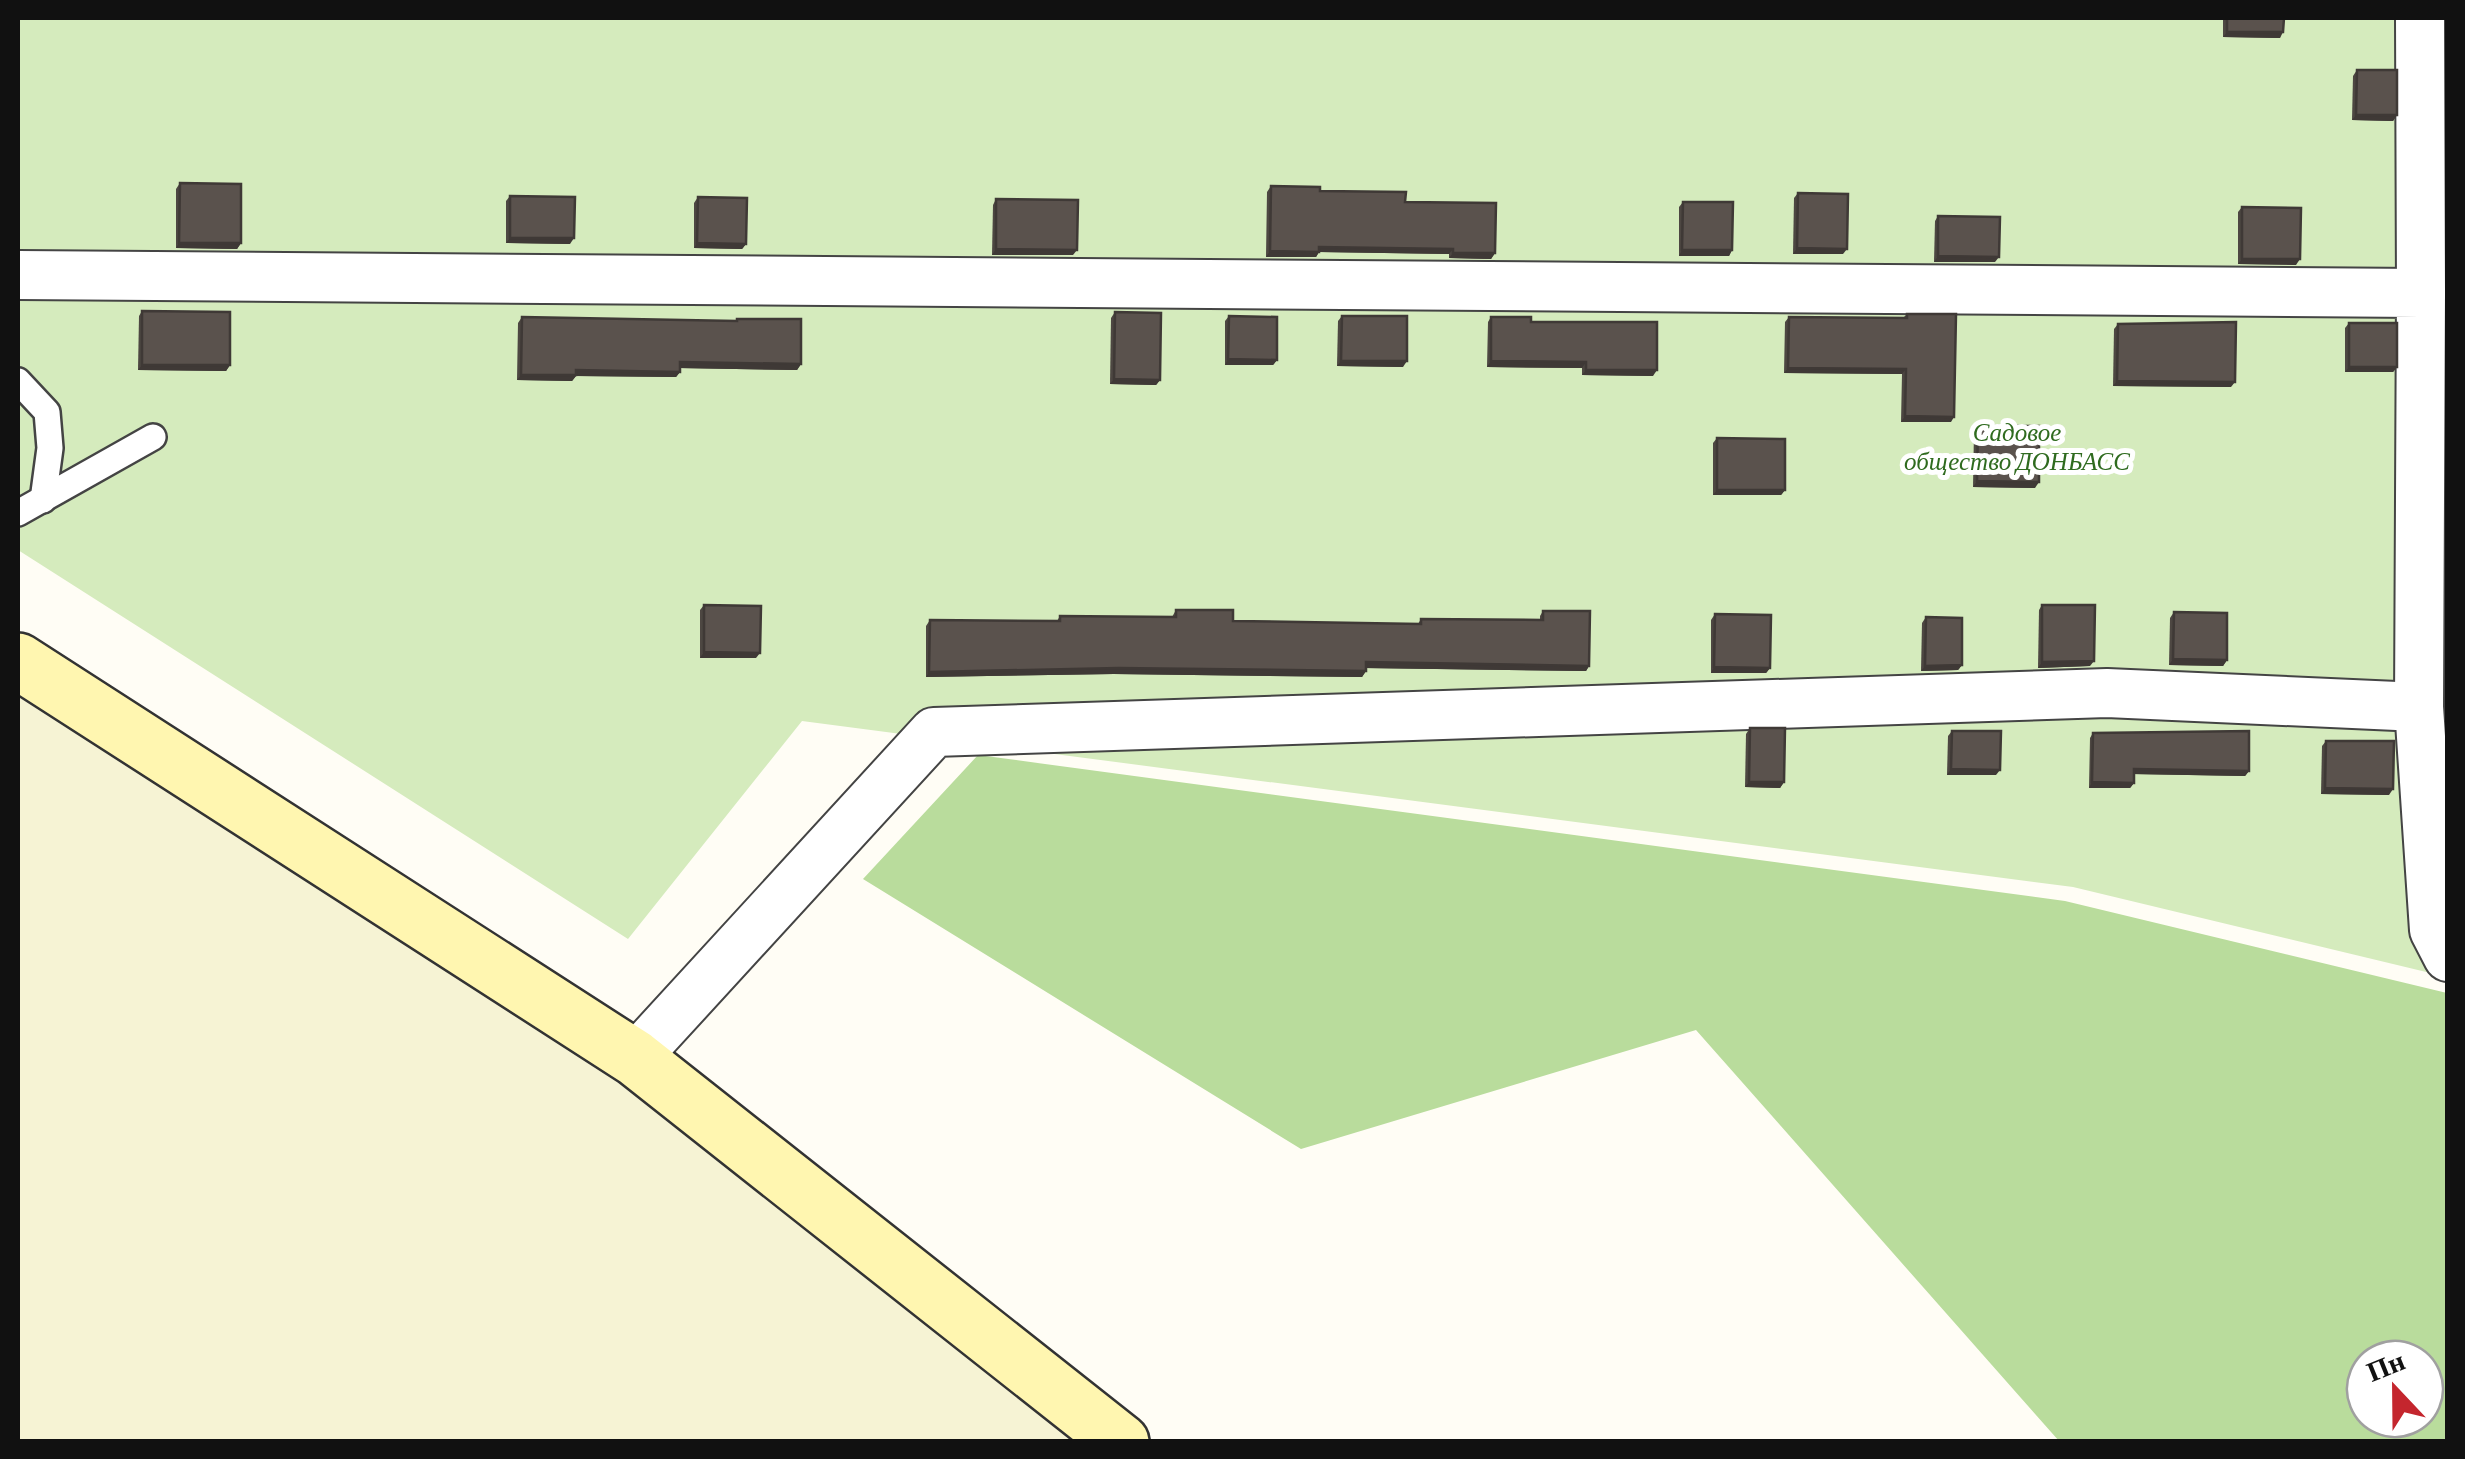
<svg xmlns="http://www.w3.org/2000/svg" width="2465" height="1459" font-family="'Crimson Pro',serif">
<style>
.farmland{fill:#f6f3d4}
.green{fill:#d5ebbd}
.forest{fill:#b9dc9c;fill-rule:evenodd}
.lines{fill:none;stroke-linecap:round;stroke-linejoin:round}
.lane-casing{stroke:#444;stroke-width:30}
.street-casing{stroke:#444;stroke-width:52}
.secondary-casing{stroke:#333;stroke-width:60}
.lane{stroke:#fff;stroke-width:25}
.street{stroke:#fff;stroke-width:48}
.secondary{stroke:#fff6b0;stroke-width:55}
.wall{fill:#4d4742}
.shaded-wall{fill:#3f3936}
.building{fill:#5a524d;stroke:#3f3936;stroke-width:2.5}
.labels{text-anchor:middle;dominant-baseline:central;stroke-width:10;stroke-linejoin:round;paint-order:stroke}
.park-label{font-size:25px;font-style:italic;fill:#2f6b1f;stroke:#fff}
</style>
<rect width="100%" height="100%" fill="#fffdf5"/>
<polygon class="farmland" points="18,695 619,1081 1075,1441 18,1441"/>
<polygon class="green" points="18,18 2447,18 2447,977 2073,887 802,721 628,939 18,550"/>
<path class="forest" d="M 978,755 L 2065,901 L 2447,993 L 2447,1441 L 2059,1441 L 1696,1030 L 1301,1149 L 863,879 ZM 2365,1359 L 2425,1359 L 2425,1419 L 2365,1419 Z"/>
<g class="lines">
<defs>
<g id="lane">
<polyline points="18,381 47,412 50,448 43,500"/>
<polyline points="18,513 153,437"/>
</g>
<g id="street">
<polyline points="2420,18 2421,293"/>
<polyline points="18,275 2421,293 2419,707 2434,930 2448,957"/>
<polyline points="635,1058 934,732 2107,693 2419,707"/>
</g>
<polyline id="secondary" points="18,661 635,1058 1121,1442"/>
</defs>
<use href="#lane" class="lane-casing"/>
<use href="#street" class="street-casing"/>
<use href="#secondary" class="secondary-casing"/>
<use href="#lane" class="lane"/>
<use href="#street" class="street"/>
<use href="#secondary" class="secondary"/>
</g>
<g class="wall">
<polygon points="2223,18 2284,18 2280,38 2223,37"/>
<polygon points="2357,70 2397,115 2393,121 2352,120 2353,76"/>
<polygon points="180,183 241,243 237,249 176,248 176,189"/>
<polygon points="1271,186 1405,202 1495,253 1491,259 1449,258 1449,254 1319,252 1316,257 1266,257 1267,192"/>
<polygon points="1798,193 1843,254 1793,254 1794,198"/>
<polygon points="510,196 570,244 506,243 506,201"/>
<polygon points="698,197 746,244 742,249 694,248 694,203"/>
<polygon points="996,199 1073,255 992,255 993,205"/>
<polygon points="1683,202 1732,250 1729,256 1679,256 1679,207"/>
<polygon points="2242,207 2296,265 2238,264 2238,212"/>
<polygon points="1938,216 1995,262 1934,262 1935,221"/>
<polygon points="142,311 230,365 226,371 138,370 139,316"/>
<polygon points="1115,312 1160,380 1156,385 1110,384 1111,318"/>
<polygon points="1907,314 1951,422 1901,422 1902,374 1784,373 1785,322 1789,317 1903,318"/>
<polygon points="1229,316 1277,360 1273,365 1225,365 1225,321"/>
<polygon points="1342,316 1403,367 1337,366 1338,321"/>
<polygon points="522,317 735,321 737,319 801,364 797,370 680,368 680,372 676,377 576,376 572,381 517,380 518,323"/>
<polygon points="1491,317 1531,322 1653,376 1582,375 1582,368 1487,367 1488,322"/>
<polygon points="2349,323 2397,367 2393,372 2345,372 2345,328"/>
<polygon points="2118,324 2231,387 2113,386 2114,329"/>
<polygon points="1978,426 2035,488 1973,487 1974,431"/>
<polygon points="1717,438 1785,490 1781,495 1713,495 1713,443"/>
<polygon points="704,605 756,658 700,658 700,610"/>
<polygon points="2042,605 2090,666 2038,668 2039,610"/>
<polygon points="1176,610 1233,621 1418,624 1421,619 1540,620 1540,616 1543,611 1589,666 1586,671 1366,668 1366,671 1362,677 1114,674 926,677 926,626 930,620 1057,621 1060,616 1172,617"/>
<polygon points="2174,612 2227,660 2223,666 2169,665 2170,618"/>
<polygon points="1715,614 1770,668 1766,673 1711,673 1711,620"/>
<polygon points="1926,617 1962,665 1958,670 1921,671 1922,623"/>
<polygon points="1750,728 1784,782 1780,788 1745,787 1746,734"/>
<polygon points="1952,731 1996,775 1947,775 1948,736"/>
<polygon points="2093,733 2249,771 2245,776 2134,774 2134,783 2130,788 2089,788 2090,738"/>
<polygon points="2326,741 2389,795 2321,794 2322,746"/>
</g>
<g class="shaded-wall">
<polygon points="2227,32 2283,32 2280,38 2223,37"/>
<polygon points="2356,115 2397,115 2393,121 2352,120"/>
<polygon points="510,238 574,238 570,244 506,243"/>
<polygon points="179,243 241,243 237,249 176,248"/>
<polygon points="697,243 746,244 742,249 694,248"/>
<polygon points="1319,247 1453,249 1449,254 1319,252 1316,257 1266,257 1270,251"/>
<polygon points="1797,248 1847,249 1843,254 1793,254"/>
<polygon points="996,249 1077,250 1073,255 992,255"/>
<polygon points="1682,250 1732,250 1729,256 1679,256"/>
<polygon points="1453,253 1495,253 1491,259 1449,258"/>
<polygon points="1938,256 1999,257 1995,262 1934,262"/>
<polygon points="2242,259 2300,259 2296,265 2238,264"/>
<polygon points="1228,359 1277,360 1273,365 1225,365"/>
<polygon points="1341,361 1407,361 1403,367 1337,366"/>
<polygon points="1491,361 1586,362 1582,368 1487,367"/>
<polygon points="680,362 801,364 797,370 677,368"/>
<polygon points="142,365 230,365 226,371 138,370"/>
<polygon points="2349,367 2397,367 2393,372 2345,372"/>
<polygon points="1788,368 1906,369 1902,374 1784,373"/>
<polygon points="576,370 680,372 676,377 576,376 572,381 517,380 521,375"/>
<polygon points="1586,370 1657,370 1653,376 1582,375"/>
<polygon points="1114,379 1160,380 1156,385 1110,384"/>
<polygon points="2117,381 2235,382 2231,387 2113,386"/>
<polygon points="1905,416 1954,417 1951,422 1901,422"/>
<polygon points="1977,481 2039,482 2035,488 1973,487"/>
<polygon points="1717,490 1785,490 1781,495 1713,495"/>
<polygon points="704,652 760,653 756,658 700,658"/>
<polygon points="2173,659 2227,660 2223,666 2169,665"/>
<polygon points="2094,661 2090,666 2038,668 2042,662"/>
<polygon points="1366,662 1589,666 1586,671 1362,668"/>
<polygon points="1962,665 1958,670 1921,671 1925,666"/>
<polygon points="1714,667 1770,668 1766,673 1711,673"/>
<polygon points="1118,668 1366,671 1362,677 1114,674 926,677 929,672"/>
<polygon points="1951,769 2000,770 1996,775 1947,775"/>
<polygon points="2134,769 2249,771 2245,776 2130,774"/>
<polygon points="1749,782 1784,782 1780,788 1745,787"/>
<polygon points="2092,782 2134,783 2130,788 2089,788"/>
<polygon points="2325,788 2393,789 2389,795 2321,794"/>
</g>
<g class="building">
<polygon points="2227,18 2284,18 2283,32 2227,32"/>
<polygon points="2357,70 2397,70 2397,115 2356,115"/>
<polygon points="180,183 241,184 241,243 179,243"/>
<polygon points="1271,186 1320,187 1320,191 1406,192 1405,202 1496,203 1495,253 1453,253 1453,249 1319,247 1319,252 1270,251"/>
<polygon points="1798,193 1848,194 1847,249 1797,248"/>
<polygon points="510,196 575,197 574,238 510,238"/>
<polygon points="698,197 747,198 746,244 697,243"/>
<polygon points="996,199 1078,200 1077,250 996,249"/>
<polygon points="1683,202 1733,202 1732,250 1682,250"/>
<polygon points="2242,207 2301,208 2300,259 2242,259"/>
<polygon points="1938,216 2000,217 1999,257 1938,256"/>
<polygon points="142,311 230,312 230,365 142,365"/>
<polygon points="1115,312 1161,313 1160,380 1114,379"/>
<polygon points="1907,314 1956,314 1954,417 1905,416 1906,369 1788,368 1789,317 1907,318"/>
<polygon points="1229,316 1277,317 1277,360 1228,359"/>
<polygon points="1342,316 1407,316 1407,361 1341,361"/>
<polygon points="522,317 737,321 737,319 801,319 801,364 680,362 680,372 576,370 576,375 521,375"/>
<polygon points="1491,317 1531,317 1531,322 1657,322 1657,370 1586,370 1586,362 1491,361"/>
<polygon points="2236,322 2235,382 2117,381 2118,324"/>
<rect x="2349" y="323" width="48" height="44"/>
<polygon points="1978,426 2039,426 2039,482 1977,481"/>
<polygon points="1717,438 1785,439 1785,490 1717,490"/>
<polygon points="704,605 761,606 760,653 704,652"/>
<polygon points="2042,605 2095,605 2094,661 2042,662"/>
<polygon points="1176,610 1233,610 1233,621 1421,624 1421,619 1543,620 1543,611 1590,611 1589,666 1366,662 1366,671 1118,668 929,672 930,620 1060,621 1060,616 1176,617"/>
<polygon points="2174,612 2227,613 2227,660 2173,659"/>
<polygon points="1715,614 1771,615 1770,668 1714,667"/>
<polygon points="1926,617 1962,618 1962,665 1925,666"/>
<polygon points="1750,728 1785,728 1784,782 1749,782"/>
<polygon points="1952,731 2001,731 2000,770 1951,769"/>
<polygon points="2249,731 2249,771 2134,769 2134,783 2092,782 2093,733"/>
<polygon points="2326,741 2394,741 2393,789 2325,788"/>
</g>
<g class="labels">
<g class="park-label">
<text x="2017" y="432">Садовое<tspan x="2017" dy="29">общество ДОНБАСС</tspan></text>
</g>
</g>
<rect width="2465" height="1459" fill="none" stroke="#111111" stroke-width="40"/>
<g transform="translate(2395 1389) rotate(338)"><circle r="48" fill="#ffffff" stroke="#a0a0a0" stroke-width="2.5"/>
<path d="M0-8L18 38L0 25L-18 38Z" fill="#c4262e"/>
<text y="-15" font-size="28" font-weight="bold" text-anchor="middle" fill="#111111">Пн</text>
</g>
</svg>
